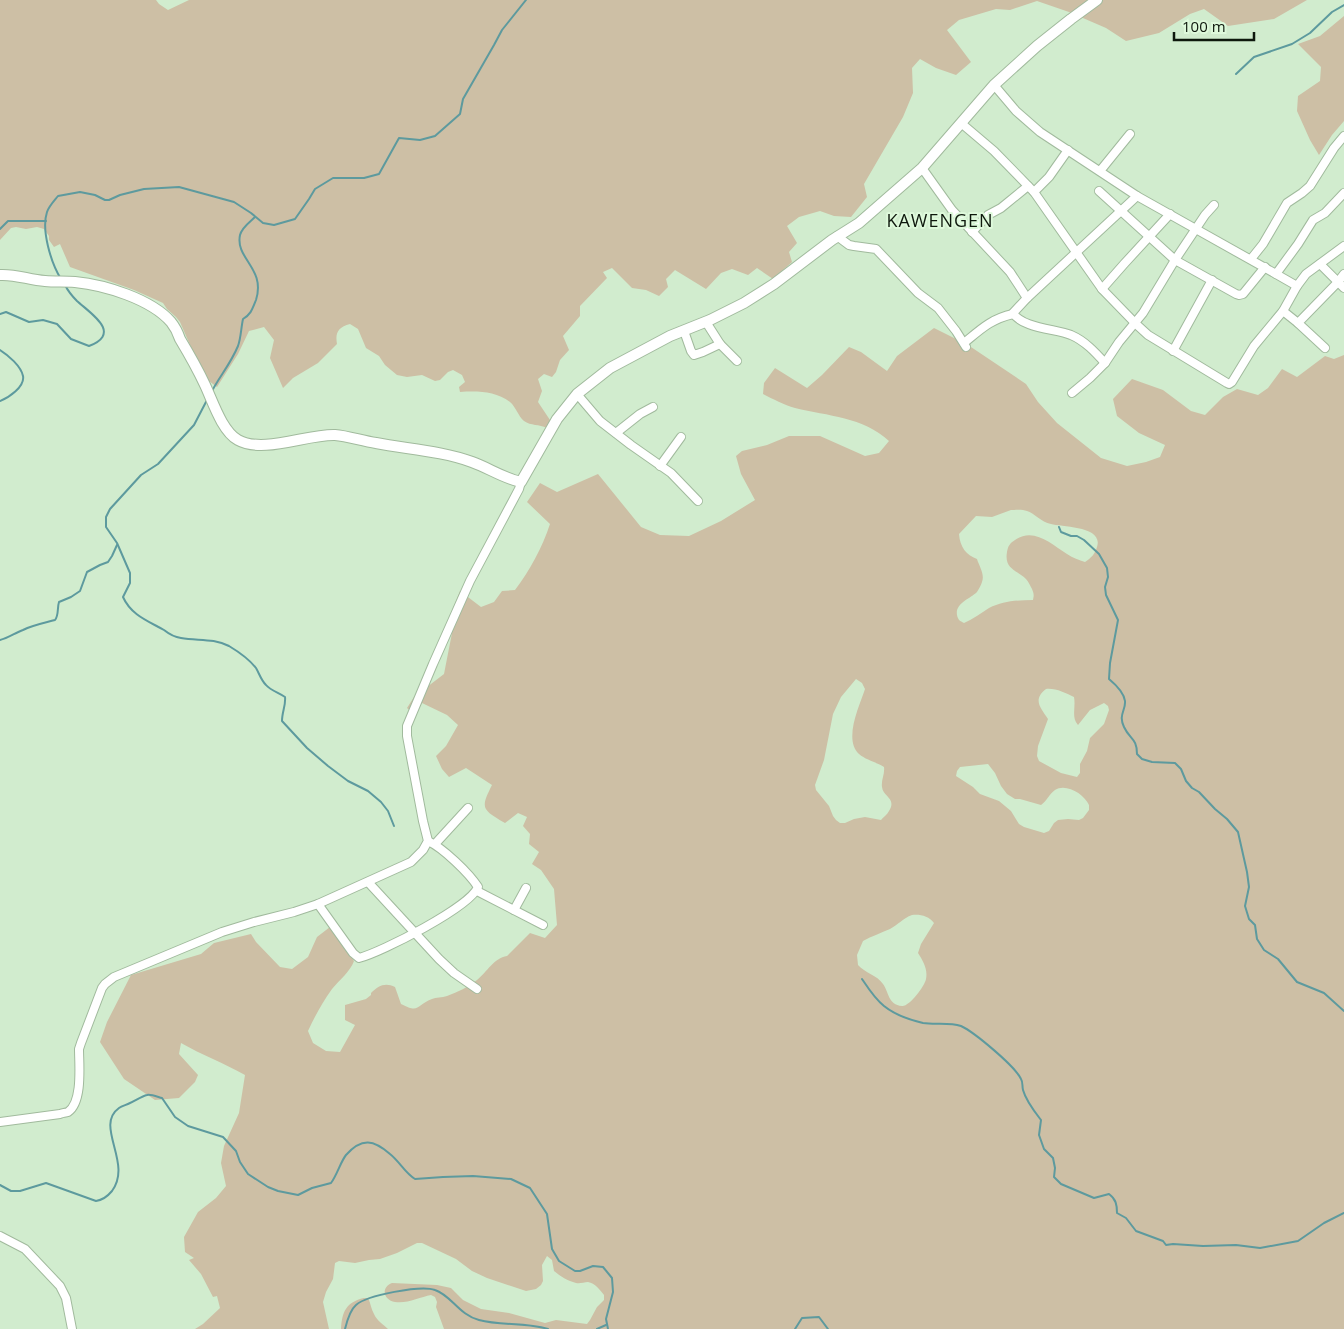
<svg xmlns="http://www.w3.org/2000/svg" width="1344" height="1329" font-family="'Open Sans',sans-serif">
<style>
.green{fill:#cdbfa5;fill-rule:evenodd}
.lines{fill:none;stroke-linecap:round;stroke-linejoin:round}
.stream{stroke:#5d9a9e;stroke-width:2}
.minor-casing{stroke:#a1ba9d;stroke-width:10}
.major-casing{stroke:#a1ba9d;stroke-width:12}
.minor{stroke:#fff;stroke-width:8}
.major{stroke:#fff;stroke-width:10}
.labels{text-anchor:middle;dominant-baseline:central;stroke-width:4;stroke-linejoin:round;paint-order:stroke}
.quarter-label{font-size:18px;letter-spacing:1px;fill:#0e180d;stroke:#def9db}
</style>
<rect width="100%" height="100%" fill="#d1ecce"/>
<g class="green">
<path d="M 0,0 L 156,0 L 159,4 L 168,10 L 189,0 L 1307,0 L 1274,19 L 1228,26 L 1204,9 L 1190,14 L 1159,33 L 1126,41 L 1106,28 L 1069,12 L 1037,1 L 1010,10 L 996,9 L 959,20 L 947,30 L 971,62 L 956,75 L 936,68 L 920,59 L 912,68 L 913,93 L 903,117 L 864,184 L 867,197 L 851,217 L 834,216 L 820,211 L 799,217 L 787,226 L 797,243 L 789,252 L 792,262 L 773,279 L 757,268 L 748,275 L 732,269 L 721,273 L 706,289 L 675,270 L 666,279 L 668,287 L 659,296 L 646,290 L 632,288 L 612,268 L 603,272 L 607,278 L 580,306 L 580,316 L 563,336 L 569,350 L 560,360 L 556,372 L 552,377 L 544,374 L 538,379 L 542,391 L 538,402 L 550,420 L 547,428 C 539,424 531,426 524,421 C 518,416 516,407 510,402 C 495,391 478,391 460,392 L 459,387 L 465,382 L 462,375 L 453,370 L 448,372 L 440,380 L 435,381 L 422,375 L 407,377 L 397,375 L 385,365 L 379,356 L 366,348 L 358,329 L 350,324 C 338,327 335,333 337,344 L 318,363 L 293,378 L 283,388 L 270,358 L 274,340 L 264,327 L 249,331 L 238,354 L 217,387 L 209,381 L 190,345 L 180,322 L 176,317 L 167,309 L 163,303 L 134,290 L 70,267 L 60,244 L 54,247 L 49,240 L 49,236 L 44,229 L 37,227 L 26,229 L 16,227 L 11,228 L 0,240 Z"/>
<polygon points="1344,16 1344,121 1332,135 1319,155 1310,140 1297,111 1298,96 1320,81 1321,67 1298,44 1320,36"/>
<path d="M 934,328 L 968,345 L 1026,384 L 1038,402 L 1057,423 L 1101,458 L 1127,466 L 1146,462 L 1160,457 L 1165,445 L 1139,433 L 1117,416 L 1113,399 L 1132,379 L 1163,390 L 1191,411 L 1205,415 L 1223,397 L 1237,389 L 1258,395 L 1268,388 L 1282,369 L 1297,377 L 1325,356 L 1334,359 L 1344,355 L 1344,1329 L 444,1329 L 436,1307 L 437,1302 L 435,1297 L 431,1295 C 420,1297 407,1304 395,1302 C 384,1300 380,1288 392,1283 L 437,1285 L 451,1288 L 463,1300 L 481,1309 L 509,1313 L 545,1323 L 556,1320 L 587,1324 L 590,1320 L 597,1307 L 604,1300 L 604,1295 C 600,1290 595,1283 588,1282 C 584,1282 580,1284 576,1283 C 568,1281 560,1276 554,1271 L 552,1260 L 547,1256 L 542,1265 L 543,1281 L 541,1285 L 536,1289 L 526,1291 L 487,1278 L 472,1271 L 456,1259 L 422,1243 L 417,1243 L 397,1253 L 380,1259 L 369,1260 L 355,1263 L 339,1261 L 335,1263 L 333,1279 L 326,1292 L 323,1302 L 329,1329 L 195,1329 L 203,1324 L 220,1308 L 217,1296 L 213,1297 L 201,1274 L 189,1260 L 194,1258 L 185,1252 L 184,1237 L 198,1212 L 216,1198 L 226,1186 L 221,1163 L 224,1146 L 239,1113 L 245,1075 C 224,1063 202,1055 181,1043 L 179,1054 L 198,1075 L 195,1082 L 179,1098 L 155,1100 L 124,1079 L 100,1042 L 107,1022 L 131,975 L 201,954 L 214,943 L 251,934 L 256,942 L 280,967 L 292,969 L 308,957 L 317,937 L 330,927 L 354,961 C 350,972 340,979 332,989 C 322,1003 315,1016 308,1031 L 313,1043 L 326,1051 L 340,1052 L 355,1025 L 345,1020 L 345,1005 L 366,999 L 371,995 L 371,993 C 378,986 385,982 395,987 L 401,1004 C 420,1014 416,1005 432,999 C 436,997 442,998 447,996 C 458,992 468,987 477,980 C 487,972 494,958 507,956 L 530,933 L 545,938 L 557,925 L 554,889 L 541,870 L 532,864 L 539,852 L 529,844 L 530,834 L 523,826 L 527,817 L 518,813 L 505,823 C 482,809 480,809 492,785 L 466,768 L 449,777 L 442,769 L 436,756 L 446,746 L 458,725 L 447,715 L 422,703 L 415,715 L 407,708 L 414,697 L 444,674 L 452,633 L 445,628 L 460,591 L 481,607 L 494,602 L 502,591 L 515,590 C 530,570 542,548 550,524 L 527,502 L 540,483 L 557,492 L 598,474 L 641,527 L 660,535 L 689,536 L 721,521 L 755,500 L 741,474 L 736,456 L 742,451 L 767,445 L 789,436 L 820,436 L 865,456 L 879,453 L 889,441 C 863,417 828,416 795,408 C 784,405 773,399 763,394 L 764,383 L 775,368 L 807,388 L 822,375 L 849,347 L 861,352 L 887,371 L 897,356 ZM 1011,510 C 1015,510 1022,509 1027,511 C 1034,513 1041,522 1051,524 C 1062,527 1104,526 1097,547 C 1095,554 1091,558 1085,562 C 1079,560 1073,558 1067,554 C 1051,544 1034,527 1015,540 C 1010,543 1008,546 1007,552 C 1004,569 1017,570 1026,579 C 1029,582 1030,586 1032,589 C 1034,594 1034,595 1033,600 C 1017,600 1003,601 989,608 C 981,613 973,619 964,623 C 960,621 958,620 957,615 C 955,603 970,599 977,592 C 979,589 981,585 982,582 C 985,574 979,566 977,559 C 966,555 960,547 959,534 L 976,516 L 992,517 ZM 856,679 L 862,683 L 865,689 C 860,705 843,739 859,754 C 866,760 876,762 884,767 C 885,774 881,780 882,787 C 883,797 897,798 889,811 C 887,815 883,817 881,820 L 865,817 L 854,819 L 845,823 L 840,823 L 836,820 L 833,816 L 829,806 L 816,790 L 815,785 L 824,760 L 833,714 L 841,697 ZM 1046,689 C 1056,688 1065,693 1074,697 C 1076,707 1071,718 1078,725 L 1090,710 L 1104,703 L 1108,706 L 1109,710 L 1104,724 L 1090,738 L 1087,751 L 1080,764 L 1080,773 L 1077,777 L 1061,773 L 1039,761 L 1037,756 L 1038,746 L 1048,719 C 1041,708 1032,700 1046,689 ZM 988,764 L 995,773 L 1001,786 L 1007,794 L 1015,799 L 1020,799 L 1041,805 C 1047,801 1049,794 1055,790 C 1066,783 1084,794 1089,805 L 1089,810 L 1083,818 L 1079,820 L 1068,819 L 1058,820 L 1054,823 L 1049,831 L 1044,833 L 1024,827 L 1019,824 L 1011,811 L 999,801 L 980,794 L 973,787 L 956,776 L 957,771 L 960,767 ZM 912,915 C 920,914 929,916 934,923 L 921,944 L 918,953 C 923,961 928,969 926,979 C 925,986 909,1007 902,1006 C 888,1005 889,992 883,984 C 877,975 865,973 858,965 L 857,955 L 863,941 C 872,936 881,933 890,929 C 898,925 903,918 912,915 Z"/>
<path d="M 364,1298 L 368,1298 C 371,1304 371,1309 374,1314 C 377,1321 383,1324 388,1329 L 341,1329 C 342,1312 346,1302 364,1298 Z"/>
</g>
<g class="lines">
<g class="stream">
<polyline points="1236,74 1254,57 1292,44 1310,33 1332,12 1344,5"/>
<polyline points="0,229 8,221 46,221"/>
<path d="M 61,279 C 51,263 41,230 47,212 C 49,206 54,201 58,196 L 80,192 L 95,195 L 105,200 L 109,200 L 120,195 L 144,189 L 179,187 L 234,202 L 251,213 L 263,223 L 274,225 L 295,219 L 309,199 L 315,189 L 333,178 L 364,178 L 379,174 L 399,138 L 420,140 L 435,136 L 460,114 L 463,99 L 494,45 L 502,30 L 526,0"/>
<path d="M 0,314 L 6,312 L 29,322 L 43,320 L 57,324 L 71,339 L 89,346 C 123,333 90,313 77,301 C 72,296 68,291 65,285"/>
<path d="M 0,350 C 8,355 21,366 23,376 C 25,387 8,398 0,401"/>
<path d="M 212,391 C 220,376 231,363 238,346 C 241,338 241,328 243,319 C 251,314 252,310 256,300 C 266,268 235,259 240,235 C 242,227 250,222 255,217"/>
<path d="M 207,400 L 194,425 L 158,464 L 141,475 L 110,509 L 106,517 L 106,527 L 117,543 L 130,573 L 130,583 L 123,597 C 131,615 148,621 164,630 C 169,634 174,637 181,638 C 198,641 213,638 229,646 C 239,652 249,659 256,668 C 259,673 261,680 266,685 C 270,690 279,693 285,697 C 286,705 282,712 282,721 L 307,748 L 328,766 L 348,781 L 368,791 L 381,802 L 388,811 L 394,826"/>
<path d="M 1059,527 L 1061,532 L 1071,536 L 1077,536 L 1084,540 L 1099,554 L 1107,568 L 1108,577 L 1105,587 L 1106,595 L 1118,620 L 1110,663 L 1109,679 C 1115,684 1124,693 1125,701 C 1126,710 1118,715 1124,727 C 1130,740 1137,738 1137,754 L 1142,759 L 1152,762 L 1175,763 L 1181,769 L 1186,781 L 1192,788 L 1199,792 L 1215,809 L 1227,819 L 1238,832 L 1247,872 L 1249,887 L 1245,906 L 1249,919 L 1255,925 L 1257,939 L 1264,950 L 1278,959 L 1297,982 L 1324,993 L 1344,1011"/>
<path d="M 0,640 C 8,638 15,633 23,630 C 33,625 44,623 55,620 C 59,615 57,608 59,602 L 71,597 L 80,591 L 87,572 L 100,565 L 108,562 L 112,556 L 117,545"/>
<path d="M 862,979 C 868,988 875,999 884,1006 C 894,1014 910,1020 923,1023 C 935,1025 949,1022 961,1026 C 974,1032 1015,1066 1021,1079 C 1023,1082 1022,1086 1023,1090 C 1026,1101 1034,1111 1041,1120 L 1039,1135 L 1044,1149 L 1053,1158 L 1055,1168 L 1054,1177 L 1061,1184 L 1094,1198 L 1109,1194 C 1116,1199 1117,1205 1117,1213 L 1126,1218 L 1136,1231 L 1163,1241 L 1166,1245 L 1173,1244 L 1203,1246 L 1236,1245 L 1260,1248 L 1298,1241 L 1324,1223 L 1344,1213"/>
<path d="M 0,1185 L 11,1191 L 20,1191 L 46,1183 L 96,1201 C 103,1200 107,1197 112,1191 C 133,1163 94,1126 119,1108 C 122,1106 126,1105 130,1103 C 135,1101 142,1096 147,1095 C 151,1094 158,1097 162,1098 L 175,1117 L 188,1126 L 223,1137 L 236,1151 L 240,1162 L 248,1174 L 268,1187 L 278,1191 L 298,1195 L 312,1188 L 331,1183 C 337,1175 341,1161 346,1155 C 362,1137 374,1140 390,1154 C 400,1162 405,1173 415,1179 L 443,1177 L 473,1176 L 511,1179 L 530,1188 L 547,1214 L 552,1249 L 559,1261 L 575,1271 L 580,1271 L 593,1266 L 603,1267 L 612,1278 L 613,1292 L 606,1319 L 608,1329"/>
<path d="M 345,1329 C 347,1321 350,1310 356,1305 C 367,1295 421,1285 435,1290 C 451,1295 459,1315 479,1320 C 501,1326 525,1322 548,1329"/>
<polyline points="597,1329 606,1325"/>
<polyline points="795,1329 802,1318 819,1317 828,1329"/>
</g>
<defs>
<g id="minor">
<polyline points="994,85 1016,111 1040,132 1137,196 1276,274 1298,244 1313,220 1325,213 1344,193"/>
<polyline points="961,123 994,151 1034,192 1102,289 1136,324 1148,335 1227,383 1229,384 1232,382 1254,346 1283,311 1297,286"/>
<polyline points="922,168 952,210 1010,272 1027,298"/>
<polyline points="1100,171 1130,134"/>
<polyline points="1099,191 1175,260 1236,294 1239,295 1243,294 1265,267"/>
<polyline points="1034,192 1049,177 1068,150"/>
<polyline points="972,232 988,215 1001,208 1028,186"/>
<polyline points="837,236 849,245 854,246 876,249 918,293 938,308 956,331 966,347"/>
<polyline points="1251,259 1263,244 1287,203 1302,193 1310,186 1334,148 1344,136"/>
<polyline points="1320,264 1344,288"/>
<polyline points="1276,274 1297,286 1306,274 1344,246"/>
<polyline points="1102,289 1124,264 1170,214"/>
<polyline points="1283,311 1298,323"/>
<polyline points="684,331 691,351 694,355 703,352 720,344 706,322"/>
<path d="M 964,343 C 981,329 991,319 1013,314"/>
<polyline points="720,344 737,361"/>
<polyline points="1325,348 1298,323 1338,282 1344,274"/>
<polyline points="1173,351 1212,280"/>
<path d="M 1105,363 C 1095,352 1085,341 1071,335 C 1056,329 1022,328 1013,313 L 1027,298 L 1137,196"/>
<polyline points="1072,393 1090,378 1105,363 1119,342 1143,313 1175,260 1205,215 1214,205"/>
<polyline points="577,394 600,421 631,445 671,473 698,501"/>
<polyline points="616,433 640,414 653,407"/>
<polyline points="660,466 681,437"/>
<polyline points="435,844 468,808"/>
<polyline points="368,882 439,959 454,973 477,989"/>
<polyline points="477,891 543,925"/>
<path d="M 318,904 L 353,953 L 359,958 C 382,952 470,907 478,887 C 469,873 443,848 428,841"/>
<polyline points="514,910 526,888"/>
<path d="M 0,1122 L 60,1114 C 62,1113 65,1113 68,1112 C 83,1102 79,1064 79,1049 L 81,1043 L 102,988 L 105,984 L 114,977 L 222,932 L 254,922 L 294,912 L 318,904 L 411,862 L 423,850 L 428,841 L 423,821 L 407,736 L 407,726 L 433,664 L 470,581 L 519,489 L 521,482"/>
<polyline points="0,1236 25,1249 60,1286 66,1298 72,1329"/>
</g>
<path id="major" d="M 0,275 C 16,274 29,280 45,281 C 55,282 65,281 75,282 C 105,285 151,299 171,322 C 175,327 178,333 180,339 C 189,354 198,370 205,385 C 213,402 222,431 238,440 C 263,454 307,434 335,435 C 348,436 362,441 376,443 C 407,449 442,451 472,462 C 489,468 503,478 521,482 L 557,419 L 577,394 L 610,368 L 670,336 L 710,320 L 744,303 L 774,284 L 832,240 L 859,223 L 922,168 L 994,85 L 1037,46 L 1071,19 L 1097,0"/>
</defs>
<use href="#minor" class="minor-casing"/>
<use href="#major" class="major-casing"/>
<use href="#minor" class="minor"/>
<use href="#major" class="major"/>
</g>
<g class="labels">
<g class="quarter-label">
<text x="940" y="220">KAWENGEN</text>
</g>
</g>
<path d="M1174 32v8h80v-8" fill="none" stroke="#0e180d" stroke-width="2.5"/>
<text x="1182" y="32" font-size="15" fill="#0e180d" stroke="#def9db" stroke-width="4" paint-order="stroke">100 m</text>
</svg>
